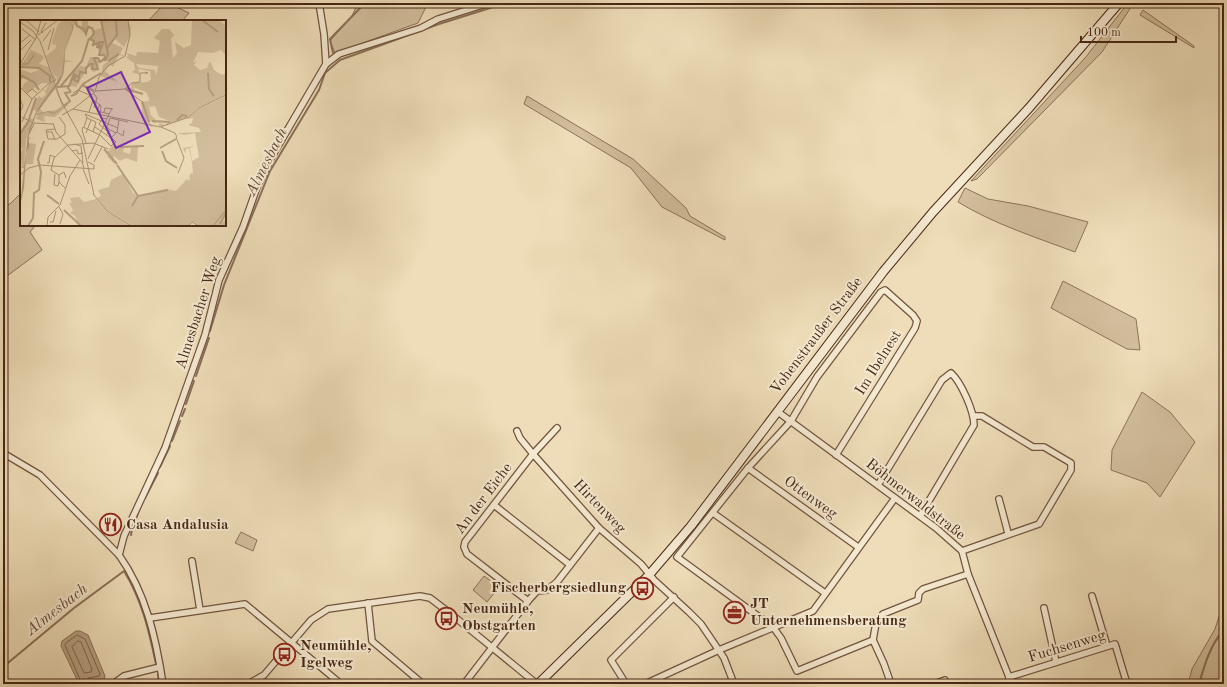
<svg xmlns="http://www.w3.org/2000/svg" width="1227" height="687" font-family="'Old Standard TT',serif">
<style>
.green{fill:#d2be9c;stroke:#8d7258}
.water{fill:#b69f81;stroke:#8a6f56}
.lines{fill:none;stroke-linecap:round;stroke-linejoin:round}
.shore{stroke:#7f634b;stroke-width:1}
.stream{stroke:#8a6f56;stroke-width:2}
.minor-casing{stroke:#72543e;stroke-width:8}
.secondary-casing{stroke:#482715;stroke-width:10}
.minor{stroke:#f4e9d1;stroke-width:5.5}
.secondary{stroke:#f4e9d1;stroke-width:8}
.labels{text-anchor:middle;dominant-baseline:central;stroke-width:4;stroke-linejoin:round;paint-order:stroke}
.street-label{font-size:15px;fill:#482715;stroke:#f4e9d1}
.poi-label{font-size:15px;font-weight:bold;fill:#482715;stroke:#f4e9d1;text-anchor:start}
.water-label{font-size:16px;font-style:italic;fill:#694b35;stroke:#f4e9d1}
.inset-river{fill:none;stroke:#b69f81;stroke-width:2}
.inset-road{fill:none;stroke:#ac9477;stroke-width:1}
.view{fill:#7b2cbf;fill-opacity:0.15;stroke:#7b2cbf;stroke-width:2}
.inset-edge{fill:none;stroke:#482715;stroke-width:2}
</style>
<rect width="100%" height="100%" fill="#eeddb8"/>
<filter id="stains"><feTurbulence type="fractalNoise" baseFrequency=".005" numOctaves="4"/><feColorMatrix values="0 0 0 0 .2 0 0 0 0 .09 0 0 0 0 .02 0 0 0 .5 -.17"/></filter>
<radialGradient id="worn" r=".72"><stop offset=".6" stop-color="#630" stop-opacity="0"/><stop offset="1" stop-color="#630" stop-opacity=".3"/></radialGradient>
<g class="green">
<polygon points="165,3 168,3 189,13 182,21 148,21"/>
<polygon points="358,3 428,3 418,23 335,53 330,41 352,16"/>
<polygon points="980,3 1054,3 1051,5 1027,8"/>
<polygon points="1128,3 1133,4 1102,52 977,179 971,181 1085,58"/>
<polygon points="1143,10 1194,46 1194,48 1140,15"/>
<polygon points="527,96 633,159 686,208 690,216 725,237 725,240 662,207 631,168 524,104"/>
<path d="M 965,188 L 988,199 L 1028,206 L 1088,222 L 1075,252 C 1035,237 994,224 958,202 Z"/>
<polygon points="21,193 21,225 36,225 30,232 42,250 3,279 3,206 10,204"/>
<polygon points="1063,281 1136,319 1140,350 1127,349 1051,308"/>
<polygon points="1142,392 1170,412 1195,442 1160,497 1147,483 1111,470 1112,450"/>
<polygon points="241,532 257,540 253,551 235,543"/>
<polygon points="484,576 499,587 487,602 473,590"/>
<polygon points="1224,601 1224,684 1188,684 1192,669 1215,629"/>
</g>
<polygon class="water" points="76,631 80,631 88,635 105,676 104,680 91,681 90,684 79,684 61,646 62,641"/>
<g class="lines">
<g class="shore">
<polygon points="78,641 81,642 92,669 91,672 84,673 72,647"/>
<polyline points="82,684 65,645 66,643 77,635 85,639 100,674 99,676 88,678 86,684"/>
</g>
<g class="stream">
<polyline points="333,53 330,39 365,3"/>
<polyline points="210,331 224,285 270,171 319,90 325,73 340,60 439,24 506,3"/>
<polyline points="196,376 209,338"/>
<polyline points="186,404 194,381"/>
<polyline points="182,416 185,409"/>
<polyline points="172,441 180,421"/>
<polyline points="160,467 170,446"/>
<polyline points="145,498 158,473"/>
<polyline points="135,522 139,510"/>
<polyline points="131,535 132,529"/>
<path d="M 3,667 L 74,608 L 124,571 C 142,600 149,631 156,664"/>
<polyline points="158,674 159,684"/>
<path d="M 1199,684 C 1205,663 1210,646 1224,629"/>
</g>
<defs>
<g id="minor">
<polyline points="319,3 324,34 326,64"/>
<polyline points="778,412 936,528 962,551 968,574 1009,677 1008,684"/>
<polyline points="517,431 520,438 533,454 599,528 641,564 654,580 689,612 701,624 724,658 734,684"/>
<path d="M 3,453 L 40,475 L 119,555 C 146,593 156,638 163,684"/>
<polyline points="836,455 915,328 917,321 913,315 885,290 881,292 817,377 791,421 748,468 677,557 773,627 781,638 797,671 873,640"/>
<polyline points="748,468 858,547"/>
<path d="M 878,485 L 942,380 L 951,373 C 961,382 974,411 974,425 L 920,516"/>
<polyline points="999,499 1008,533"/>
<polyline points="494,505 569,564"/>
<polyline points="713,513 825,593"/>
<polyline points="962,551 1039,524 1071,470 1071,463 1044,447 1033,447 982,416 974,416"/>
<polyline points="119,555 124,536 165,448 205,335 219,280 243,227 257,187 271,158 326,64 339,54 421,28 438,19 489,3"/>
<polyline points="192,561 200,610"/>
<polyline points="1092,596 1107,646"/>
<polyline points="528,601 467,554 464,547 465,542 533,454 557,428"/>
<polyline points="368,603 372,641 423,684"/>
<polyline points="1044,608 1056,662"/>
<polyline points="150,618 245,604 341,684"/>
<polyline points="1009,677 1115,644 1127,684"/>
<polyline points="113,684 124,676 160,667"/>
<polyline points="248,684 264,675 311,620 328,609 420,596 430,598 451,614 537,684"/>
<polyline points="464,684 528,601 537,591 547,590 557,582 599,528"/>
<polyline points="626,684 611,660 674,597"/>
<polyline points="645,684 719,650 813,611 895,498"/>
<polyline points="891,684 884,664 873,640 876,623 883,614 918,600 919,593 923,589 968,574"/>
<polyline points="934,684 945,680"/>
</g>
<polyline id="secondary" points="538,684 649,575 691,526 883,272 933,212 1029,108 1119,3"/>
</defs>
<use href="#minor" class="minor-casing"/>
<use href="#secondary" class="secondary-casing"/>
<use href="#minor" class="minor"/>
<use href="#secondary" class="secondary"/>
</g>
<defs>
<symbol id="restaurant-ring" viewBox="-11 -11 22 22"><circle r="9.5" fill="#f4e9d1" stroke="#8f2418" stroke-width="1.5"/><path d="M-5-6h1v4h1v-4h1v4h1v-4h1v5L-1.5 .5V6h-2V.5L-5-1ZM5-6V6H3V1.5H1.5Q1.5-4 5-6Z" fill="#8f2418"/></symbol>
<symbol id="bus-ring" viewBox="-11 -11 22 22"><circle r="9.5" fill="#f4e9d1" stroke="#8f2418" stroke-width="1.5"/><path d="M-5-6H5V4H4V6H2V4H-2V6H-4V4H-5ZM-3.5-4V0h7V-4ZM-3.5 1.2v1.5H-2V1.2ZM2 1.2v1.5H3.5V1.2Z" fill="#8f2418"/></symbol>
<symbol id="office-ring" viewBox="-11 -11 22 22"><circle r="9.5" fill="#f4e9d1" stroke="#8f2418" stroke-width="1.5"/><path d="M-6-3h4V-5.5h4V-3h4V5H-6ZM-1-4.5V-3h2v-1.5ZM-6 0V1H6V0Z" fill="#8f2418"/></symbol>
</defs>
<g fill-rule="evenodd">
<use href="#restaurant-ring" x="98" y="512" width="25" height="25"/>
<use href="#bus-ring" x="630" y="576" width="25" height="25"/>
<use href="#office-ring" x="722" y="600" width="25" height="25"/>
<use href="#bus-ring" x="434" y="606" width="25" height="25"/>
<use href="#bus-ring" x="272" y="642" width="25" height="25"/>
</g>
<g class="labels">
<g class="street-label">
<text transform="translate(199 313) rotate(-72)">Almesbacher Weg</text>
<text transform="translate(817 336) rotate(-53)">Vohenstraußer Straße</text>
<text transform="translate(879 363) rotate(-58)">Im Ibelnest</text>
<text transform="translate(810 498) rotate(36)">Ottenweg</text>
<text transform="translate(484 499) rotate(-53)">An der Eiche</text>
<text transform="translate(915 500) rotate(38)">Böhmerwaldstraße</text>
<text transform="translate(599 507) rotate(46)">Hirtenweg</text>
<text transform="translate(1067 647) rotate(-17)">Fuchsenweg</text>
</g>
<g class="poi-label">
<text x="126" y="525">Casa Andalusia</text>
<text x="626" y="588" text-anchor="end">Fischerbergsiedlung</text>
<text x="750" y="604">JT<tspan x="750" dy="17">Unternehmensberatung</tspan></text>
<text x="462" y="609">Neumühle,<tspan x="462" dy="17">Obstgarten</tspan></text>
<text x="300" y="646">Neumühle,<tspan x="300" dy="17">Igelweg</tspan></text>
</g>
<g class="water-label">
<text transform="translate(267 162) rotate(-63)">Almesbach</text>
<text transform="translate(57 610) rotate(-38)">Almesbach</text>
</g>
</g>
<g transform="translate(20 20)">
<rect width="206" height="206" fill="#eeddb8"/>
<path d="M 43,0 L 51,0 L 52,10 L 52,0 L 57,0 L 58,6 L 62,7 L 62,1 L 68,0 L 68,5 L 74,10 L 82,8 L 80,0 L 107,0 L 111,7 L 110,16 L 104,27 L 95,19 L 92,23 L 103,28 L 100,34 L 105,36 L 99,35 L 93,47 L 90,44 L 85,51 L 98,62 L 81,56 L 83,45 L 90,40 L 78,43 L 76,38 L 79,45 L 77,51 L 73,52 L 69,46 L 56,67 L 51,66 L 48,68 L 53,52 L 60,46 L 66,47 L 70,37 L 78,37 L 80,41 L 85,37 L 84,35 L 79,36 L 78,24 L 72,26 L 74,22 L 70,19 L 74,13 L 71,8 L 69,7 L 66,15 L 55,4 L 45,32 L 45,40 L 53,42 L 45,42 L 43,55 L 37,67 L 37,57 L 33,55 L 26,36 L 36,28 L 36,25 L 32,24 L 33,18 L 38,4 ZM 172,0 L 199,0 L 205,5 L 206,35 L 201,30 L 193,33 L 178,32 L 173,43 L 177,41 L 174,45 L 180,50 L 187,48 L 190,41 L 194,50 L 202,55 L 206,53 L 206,75 L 178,88 L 167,98 L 145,106 L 139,106 L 139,103 L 145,105 L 150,101 L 139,97 L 135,86 L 130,87 L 128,83 L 131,95 L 136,100 L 135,104 L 132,101 L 129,102 L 133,106 L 132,107 L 125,104 L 123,97 L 121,82 L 129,81 L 129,78 L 126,72 L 113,67 L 115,73 L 106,70 L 110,69 L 113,63 L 128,62 L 131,59 L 130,51 L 118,49 L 120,55 L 112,52 L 115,50 L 114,43 L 106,37 L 109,36 L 106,33 L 116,36 L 117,32 L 138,33 L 140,21 L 134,18 L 142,9 L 149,9 L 154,15 L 151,19 L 153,38 L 157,33 L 155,22 L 164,28 L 171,25 ZM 116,44 L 138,46 L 136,56 L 135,50 L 119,48 ZM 11,30 L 22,35 L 24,38 L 19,44 L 29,47 L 35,64 L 22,63 L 7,73 L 2,68 L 5,63 L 9,60 L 14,61 L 6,57 L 1,59 L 0,52 L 2,50 L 11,53 L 19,50 L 15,47 L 0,47 ZM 29,64 L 34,64 L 43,83 L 48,85 L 35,97 L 24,96 L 25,102 L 16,99 L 19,88 L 35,68 L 19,86 L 12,102 L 8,101 L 10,95 L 12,93 L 10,98 L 13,99 L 16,91 L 12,89 L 15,83 L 19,76 L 22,78 L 26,74 L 22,68 L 25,71 ZM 35,69 L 42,86 L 36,90 L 23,92 L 19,88 ZM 206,76 L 206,193 L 200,204 L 205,200 L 206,206 L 180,206 L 174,202 L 170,203 L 171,206 L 114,206 L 85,189 L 77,178 L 81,176 L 78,170 L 89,167 L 91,160 L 103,154 L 113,173 L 118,176 L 146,169 L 156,171 L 167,159 L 169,161 L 170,154 L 173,153 L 172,143 L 169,128 L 166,129 L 165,133 L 163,128 L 174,126 L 170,128 L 172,141 L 179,137 L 175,113 L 165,115 L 157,113 L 181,112 L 179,108 L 168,105 L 172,103 L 173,98 L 167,99 L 179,89 ZM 7,101 L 11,103 L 6,119 L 4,147 L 0,147 L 2,146 L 0,134 L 3,128 L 0,128 L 0,114 ZM 12,103 L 8,116 L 11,119 L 8,119 L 9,123 L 16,124 L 13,144 L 6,144 L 5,147 L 8,117 ZM 92,126 L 104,127 L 103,132 L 110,134 L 111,128 L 118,126 L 117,142 L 106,138 L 100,141 L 94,136 L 92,138 L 95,145 L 87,136 L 84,140 L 87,136 L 91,136 L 87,132 ZM 59,177 L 64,182 L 76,179 L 86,191 L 112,206 L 59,206 L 55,196 L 50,193 L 53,190 L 49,183 L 52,183 L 50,178 Z" fill="#d2be9c" fill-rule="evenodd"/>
<path d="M 51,0 L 53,7 L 52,12 L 45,27 L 44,48 L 43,55 L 39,63 L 16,94 L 29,91 L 34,93 L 46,85 L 34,94 L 28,92 L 16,95 L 8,117 L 9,125 L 6,133 L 4,168 L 0,186 L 4,148 L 0,147 L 4,147 L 9,109 L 18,88 L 42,55 L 45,27 L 52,10 Z" fill="#b69f81"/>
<path class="inset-river" d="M 81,0 L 88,34 L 85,41M 182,0 L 198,12M 87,28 L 97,15 L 96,0M 88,41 L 99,34M 0,47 L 19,48 L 30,56 L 30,62M 188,53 L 189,69 L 194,76M 0,55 L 14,62 L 19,70M 62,65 L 74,71M 37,67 L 50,66M 40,67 L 62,41 L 69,18M 106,69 L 123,74M 51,72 L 48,68 L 54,54 L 57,56 L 53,59 L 58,62 L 60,52 L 66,53 L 66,48 L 70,44 L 73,44 L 72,49 L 78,49 L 74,38 L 78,38 L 80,42 L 85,38 L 84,35 L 79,35 L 83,22 L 79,22 L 80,28 L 77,27 L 78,23 L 73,25 L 74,21 L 70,19 L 74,13 L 72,8 L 68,7 L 66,14 L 64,9 L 57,6 L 55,0M 51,76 L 56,74 L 63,64 L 81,53M 122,81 L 129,102M 44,86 L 50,81 L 45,73 L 51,72M 157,100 L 162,95 L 167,96M 132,101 L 150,102M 0,114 L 8,102 L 16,78M 100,127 L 124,126M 140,128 L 156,119M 84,129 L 97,144M 142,131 L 146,141 L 157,148M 97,145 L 118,176 L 112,186M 27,175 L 39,184M 118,176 L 148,170M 44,190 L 61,206M 200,204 L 206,193M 8,206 L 13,198 L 14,173 L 19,170 L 21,152 L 18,139 L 24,121"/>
<path class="inset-road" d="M 6,0 L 19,12M 0,2 L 13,11 L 20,21 L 41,81 L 62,119 L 74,175M 2,9 L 16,20M 23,13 L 21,11 L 26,3M 18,15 L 38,0M 23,21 L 31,10M 0,23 L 10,15M 28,30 L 34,8M 0,31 L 11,20M 0,44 L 16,18 L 21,0M 0,44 L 8,44 L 14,35M 28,64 L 36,60 L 33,56M 0,67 L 12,79M 105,69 L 112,63 L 120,62 L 120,53 L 128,53 L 125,52M 105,69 L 121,81M 76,71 L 105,69M 53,73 L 58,70 L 72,76M 6,74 L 12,69 L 17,73M 70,77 L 81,86 L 80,95M 0,79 L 3,86 L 0,92M 80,84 L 77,91 L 89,94M 74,88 L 77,78 L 74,74M 53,89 L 75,72 L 79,57 L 88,46 L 105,36 L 110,15 L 108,0M 69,92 L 73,80M 84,92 L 85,88 L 93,89M 65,94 L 98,108M 42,95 L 53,89 L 140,107 L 169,97 L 179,88 L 206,75M 2,97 L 13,103 L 33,104M 67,98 L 76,102 L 73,112M 87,99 L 83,98 L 79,104 L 88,112M 2,102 L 12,79 L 28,64M 33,103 L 36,112 L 62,142 L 64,148M 64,107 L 67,98 L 65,94M 75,107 L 91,118 L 97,112 L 99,100M 141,107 L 155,113 L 157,117M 35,109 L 26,110 L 28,119 L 37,119 L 45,114 L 45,105 L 39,97M 90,110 L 87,107 L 90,98 L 108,102M 26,112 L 32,112 L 35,120M 97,112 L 103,116 L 104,110M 66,113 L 71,100M 86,115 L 91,110 L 96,113M 156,117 L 164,138 L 158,153M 66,123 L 62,110 L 63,107 L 80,115 L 91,126 L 96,122 L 92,118M 54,124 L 61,126 L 63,143M 48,125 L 73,123 L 88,129M 8,129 L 8,116 L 14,104M 52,131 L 57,130 L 58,134 L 63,133M 68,139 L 92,88M 74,142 L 82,127M 27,143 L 29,143 L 30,135 L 35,137M 63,149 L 69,164M 35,154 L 34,165 L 38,166 L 39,162M 0,155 L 9,148 L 20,145 L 74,149 L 74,145 L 68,142M 39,155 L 44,152 L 46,158M 46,169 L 39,162 L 39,155 L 31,150 L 34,138 L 48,125M 73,174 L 87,191 L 112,206M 39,187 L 43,194 L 40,204M 30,202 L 33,202 L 36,191M 27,206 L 28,197 L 40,185 L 50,156 L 60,140M 168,206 L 172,202 L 179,206M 193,206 L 206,190"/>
<path class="view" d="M 101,52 L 130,112 L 96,128 L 67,68 Z"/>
<rect width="206" height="206" class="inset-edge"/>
</g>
<rect width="1227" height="687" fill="none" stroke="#eeddb8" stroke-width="16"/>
<rect x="4" y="4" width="1219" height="679" fill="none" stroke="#482715" stroke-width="2"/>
<rect x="8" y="8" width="1211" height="671" fill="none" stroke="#482715"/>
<path d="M1081 36v6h95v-6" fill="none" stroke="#482715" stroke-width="2"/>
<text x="1087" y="36" font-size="12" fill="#482715" stroke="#f4e9d1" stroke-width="3" paint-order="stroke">100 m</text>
<rect width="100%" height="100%" filter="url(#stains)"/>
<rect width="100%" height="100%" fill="url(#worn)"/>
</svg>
